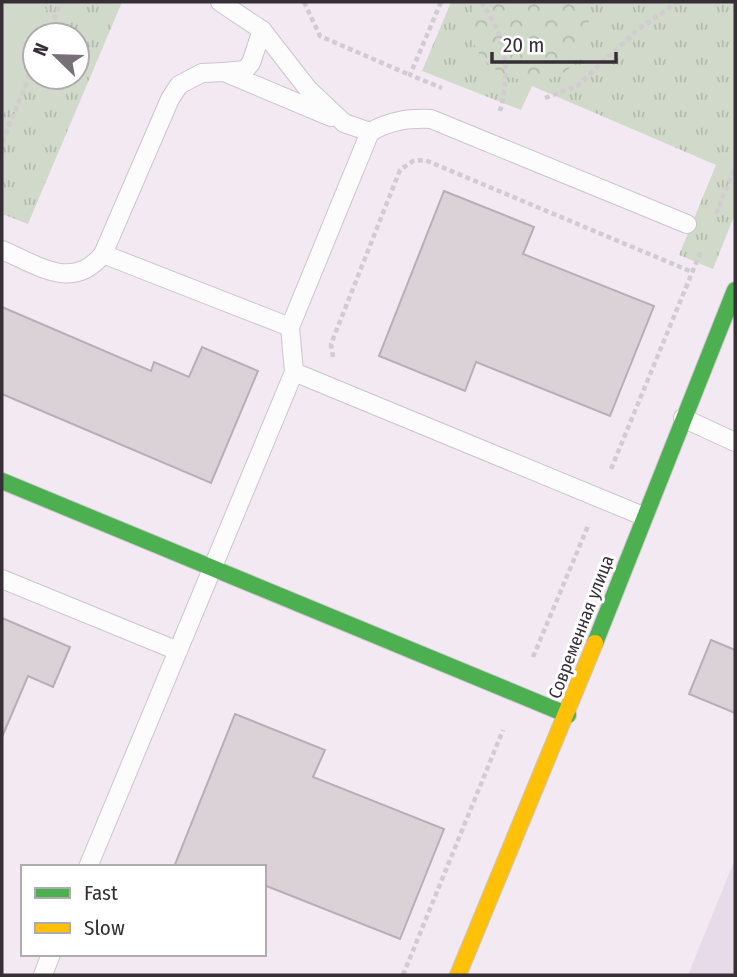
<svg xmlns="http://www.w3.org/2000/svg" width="737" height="977" font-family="'Fira Sans Condensed',sans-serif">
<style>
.education{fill:#e8dbe9}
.grass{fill:url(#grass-tufts);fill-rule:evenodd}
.park{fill:url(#park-crowns)}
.pitch{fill:#d1d9ca}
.building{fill:#dbd2d8;stroke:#b8afb5;stroke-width:2}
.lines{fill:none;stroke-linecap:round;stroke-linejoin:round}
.lane-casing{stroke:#ccc5cc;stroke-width:20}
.fast-casing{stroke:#ccc5cc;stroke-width:18}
.slow-casing{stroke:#ccc5cc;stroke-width:18}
.path{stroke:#d0ccd0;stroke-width:4.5;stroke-dasharray:5 3.5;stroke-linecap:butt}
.lane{stroke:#fdfcfd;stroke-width:18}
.fast{stroke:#4caf50;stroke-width:16}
.slow{stroke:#ffc107;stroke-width:16}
.labels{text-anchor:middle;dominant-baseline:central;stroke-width:6;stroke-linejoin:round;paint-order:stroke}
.street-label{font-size:18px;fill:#362f36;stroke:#fff}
</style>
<defs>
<pattern id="grass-tufts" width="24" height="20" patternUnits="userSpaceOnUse" patternTransform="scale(1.75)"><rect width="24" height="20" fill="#d1d9ca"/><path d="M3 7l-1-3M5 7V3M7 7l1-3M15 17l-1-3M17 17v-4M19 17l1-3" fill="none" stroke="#b4bbae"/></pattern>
<pattern id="park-crowns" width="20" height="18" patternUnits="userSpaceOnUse" patternTransform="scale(1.75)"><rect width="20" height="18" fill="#d1d9ca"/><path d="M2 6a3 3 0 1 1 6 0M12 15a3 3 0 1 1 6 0" fill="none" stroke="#b4bbae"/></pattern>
</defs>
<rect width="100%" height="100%" fill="#f3e9f3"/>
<polygon class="education" points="735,859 735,975 688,975"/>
<g class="grass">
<path d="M 2,2 L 122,2 L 28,224 L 2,214 ZM 35,35 L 77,35 L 77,77 L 35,77 Z"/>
<polygon points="451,2 735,2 735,214 713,269 679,255 716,165 532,86 521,110 422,71"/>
</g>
<path class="park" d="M 475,2 L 585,2 C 591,16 589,30 584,44 C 562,115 446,75 475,2 Z"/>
<polygon class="pitch" points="2,2 29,2 47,9 2,117"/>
<g class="building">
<polygon points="444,191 534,227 523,254 654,306 610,416 476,362 465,391 379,356"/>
<polygon points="2,307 151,371 154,362 189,377 202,347 258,371 211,483 2,394"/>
<polygon points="2,618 70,647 53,687 28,676 2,737"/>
<polygon points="711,640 735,650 735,713 689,694"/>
<polygon points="235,714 325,750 313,777 444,829 400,939 264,885 264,867 174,867"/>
</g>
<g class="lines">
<defs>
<g id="lane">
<polyline points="224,72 245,70 251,63 262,30"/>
<path d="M 370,132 C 390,121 407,118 431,119 L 687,224"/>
<path d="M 2,250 C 38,265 73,292 103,254 L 290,327"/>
<polyline points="103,254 170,99 179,85 202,73 224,72 331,117"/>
<polyline points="294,372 643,516"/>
<polyline points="683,418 735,442"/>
<polyline points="2,579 178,651"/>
<polyline points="88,867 294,372 290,327 370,132 344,123 308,89 262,30 220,2"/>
<polyline points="43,975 51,954"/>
</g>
<g id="fast">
<polyline points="2,481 568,715"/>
<polyline points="595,643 735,290"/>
</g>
<polyline id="slow" points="458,975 595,643"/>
</defs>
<use href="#lane" class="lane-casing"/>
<use href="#fast" class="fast-casing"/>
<use href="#slow" class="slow-casing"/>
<g class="path">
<polyline points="304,2 320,36 410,75"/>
<polyline points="441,2 410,75 442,88"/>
<path d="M 481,2 C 506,35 511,72 500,111"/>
<polyline points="47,35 61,2"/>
<polyline points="545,98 577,86 636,31 678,2"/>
<polyline points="2,142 35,63"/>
<polyline points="716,214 735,167"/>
<polyline points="333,357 331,344 400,170 413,161 425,160 692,272"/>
<polyline points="611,469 701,251"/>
<polyline points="533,657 588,526"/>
<polyline points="403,975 503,730"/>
</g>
<use href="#lane" class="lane"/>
<use href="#fast" class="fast"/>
<use href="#slow" class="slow"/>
</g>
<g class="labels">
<g class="street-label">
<text transform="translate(581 627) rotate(-69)">Современная улица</text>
</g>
</g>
<rect width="737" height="977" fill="none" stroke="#362f36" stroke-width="7"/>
<rect x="21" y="865" width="245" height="91" fill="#ffffff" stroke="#afacaf" stroke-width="2"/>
<rect x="35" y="888" width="35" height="10" fill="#4caf50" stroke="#afacaf" stroke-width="2"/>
<text x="84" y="900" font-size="21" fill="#362f36">Fast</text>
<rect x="35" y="923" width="35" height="10" fill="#ffc107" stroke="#afacaf" stroke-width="2"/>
<text x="84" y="935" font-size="21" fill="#362f36">Slow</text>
<g transform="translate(56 56) rotate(293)"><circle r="33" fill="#ffffff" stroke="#afacaf" stroke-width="2"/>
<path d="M0-5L12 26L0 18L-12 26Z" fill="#787078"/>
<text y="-10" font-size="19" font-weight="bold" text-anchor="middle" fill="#362f36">N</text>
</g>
<path d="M492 52v10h124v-10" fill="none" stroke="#362f36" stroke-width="3.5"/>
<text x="503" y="52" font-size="21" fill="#362f36" stroke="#ffffff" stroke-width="5" paint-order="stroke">20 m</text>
</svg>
